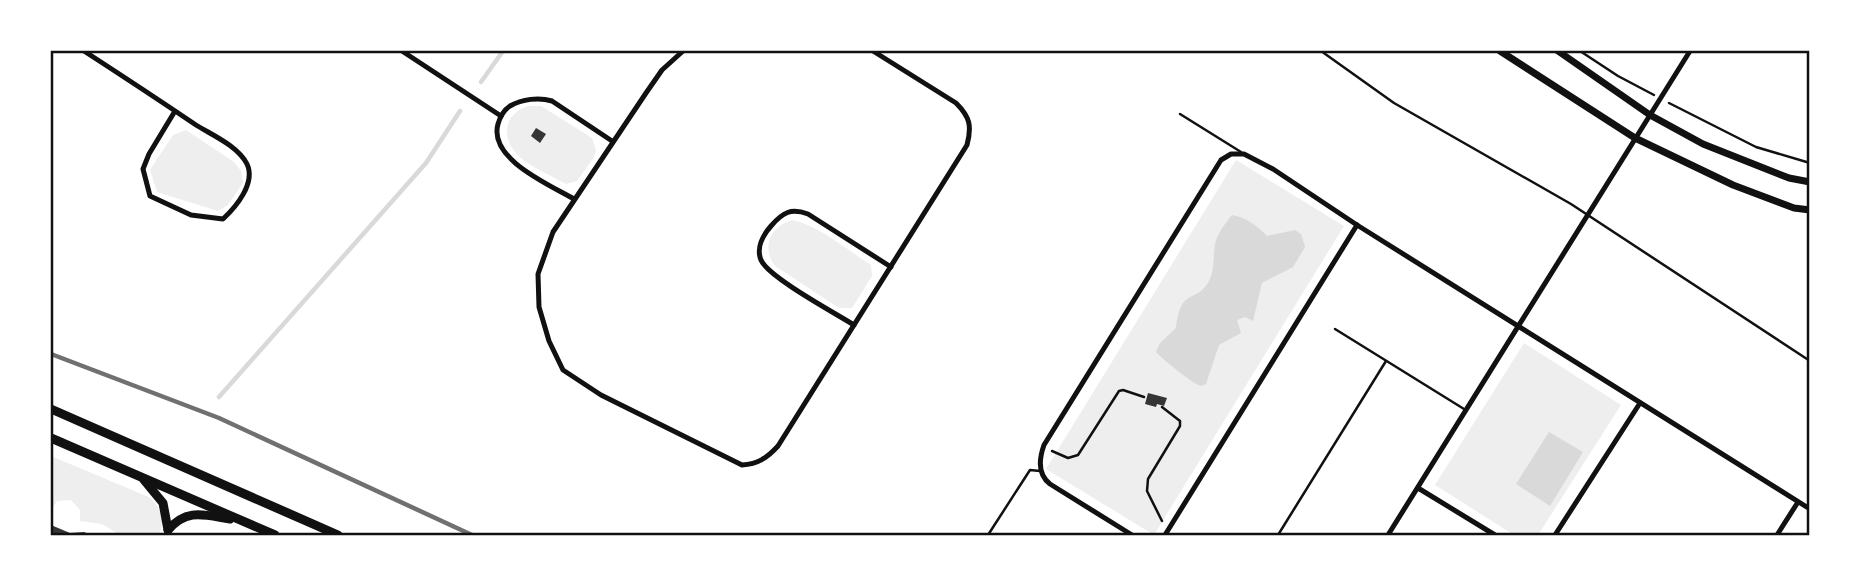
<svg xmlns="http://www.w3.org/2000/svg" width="1861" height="586" font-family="'Noto Sans',sans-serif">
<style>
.green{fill:#eee}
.water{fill:#d9d9d9}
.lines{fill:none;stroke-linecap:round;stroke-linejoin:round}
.stream{stroke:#d9d9d9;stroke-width:4.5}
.building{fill:#353535}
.path{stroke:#111;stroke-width:2.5}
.service{stroke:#111;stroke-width:2.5}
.minor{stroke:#111;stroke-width:5}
.tertiary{stroke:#111;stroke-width:7}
.primary{stroke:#111;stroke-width:9}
.rail{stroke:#707070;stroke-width:4.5}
.neatline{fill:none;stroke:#111;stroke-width:2.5}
</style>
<rect width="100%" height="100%" fill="#fff"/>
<g class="green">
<path d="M 528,106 L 541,106 L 592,138 L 596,150 L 594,157 L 577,181 L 566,184 C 544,171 506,159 507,130 C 508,118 516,110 528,106 Z"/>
<polygon points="186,130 234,162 241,171 243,183 228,205 218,211 157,192 150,170 173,135"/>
<polygon points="1236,160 1344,226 1154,535 1046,469"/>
<path d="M 792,220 C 820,226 847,250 871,265 L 872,276 L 852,308 L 839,308 L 775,266 C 761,247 770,227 792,220 Z"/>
<polygon points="1524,343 1621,405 1538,535 1514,535 1435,485"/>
<path d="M 51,456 L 151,498 C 161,510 165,521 159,535 L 120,535 L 102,524 L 80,521 L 80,510 L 71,500 L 57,501 L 51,510 Z"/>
</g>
<g class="water">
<path d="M 1232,215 C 1247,218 1256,225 1267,236 L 1295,230 L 1301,234 L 1305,247 L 1293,267 L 1262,283 L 1253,321 L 1245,317 L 1237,320 L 1241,333 L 1219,345 L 1206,384 L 1201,386 C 1193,384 1161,358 1156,352 L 1160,343 L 1176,328 C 1181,286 1195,305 1209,281 C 1215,269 1213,256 1215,244 C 1218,232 1225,224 1232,215 Z"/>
<polygon points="1549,432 1583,452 1550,506 1516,484"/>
</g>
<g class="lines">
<g class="stream">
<polyline points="481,82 503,51"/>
<polyline points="219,397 426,163 460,111"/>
</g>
</g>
<g class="building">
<polygon points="536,128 546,134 540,143 531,136"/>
<polygon points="1148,393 1167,398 1164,406 1157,404 1156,407 1145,404"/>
<polygon points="51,525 70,533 84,532 91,535 51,535"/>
</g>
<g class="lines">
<g class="path">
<polyline points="1580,51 1618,76 1654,95"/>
<polyline points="1669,103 1756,147 1810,163"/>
<polyline points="1162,407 1180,421 1180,426 1148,479 1147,491 1162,521"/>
<polyline points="1052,451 1068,458 1078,455 1119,391 1123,390 1144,397"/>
</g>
<g class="service">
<polyline points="1321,51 1394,103 1571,204 1810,361"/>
<polyline points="1180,114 1241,152"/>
<polyline points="1335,329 1464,409"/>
<polyline points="988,535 1030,470 1040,471"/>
<polyline points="1278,535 1386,361"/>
</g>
<g class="minor">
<path d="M 84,51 C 121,75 159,100 196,125 C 212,135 238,146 247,164 C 256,183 236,207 223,219 L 191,215 L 150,196 L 143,169 L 149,154 L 175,111"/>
<polyline points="402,51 501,116"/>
<path d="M 683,51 L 662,70 L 646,93 L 553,232 L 538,274 L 539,307 L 549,341 L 563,370 L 601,395 L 742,465 C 758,464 767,458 778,446 L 967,145 C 972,126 970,117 956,103 L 873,51"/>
<path d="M 574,199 C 550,185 488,159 498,124 C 500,117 504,110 510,106 C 522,99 539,97 552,101 L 612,141"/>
<path d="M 854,325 C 835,313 768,277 761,260 C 756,248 763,235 771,226 C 783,212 791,208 808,214 L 891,267"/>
<polyline points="1418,488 1495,535"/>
<path d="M 1132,535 L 1050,484 C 1037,474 1039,459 1044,445 L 1221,160 L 1231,154 L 1244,154 L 1273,169 L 1357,225 L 1810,509"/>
<polyline points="1165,535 1357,225"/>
<polyline points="1388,535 1690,51"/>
<polyline points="1555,535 1640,403"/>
<polyline points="1777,535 1798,502"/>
</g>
<g class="tertiary">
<polyline points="1500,51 1635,138 1733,185 1794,208 1810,210"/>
<polyline points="1558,51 1650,115 1703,144 1789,178 1810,182"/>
</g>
<g class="primary">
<polyline points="51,409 338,535"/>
<polyline points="51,438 275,535"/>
<polyline points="144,480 163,503 168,530"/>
<path d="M 168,530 C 187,508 204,515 230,519"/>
</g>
<polyline class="rail" points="51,354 219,418 472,535"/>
</g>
<rect width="1861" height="586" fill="none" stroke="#ffffff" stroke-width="105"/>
<rect x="52" y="52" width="1756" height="482" class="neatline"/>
</svg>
